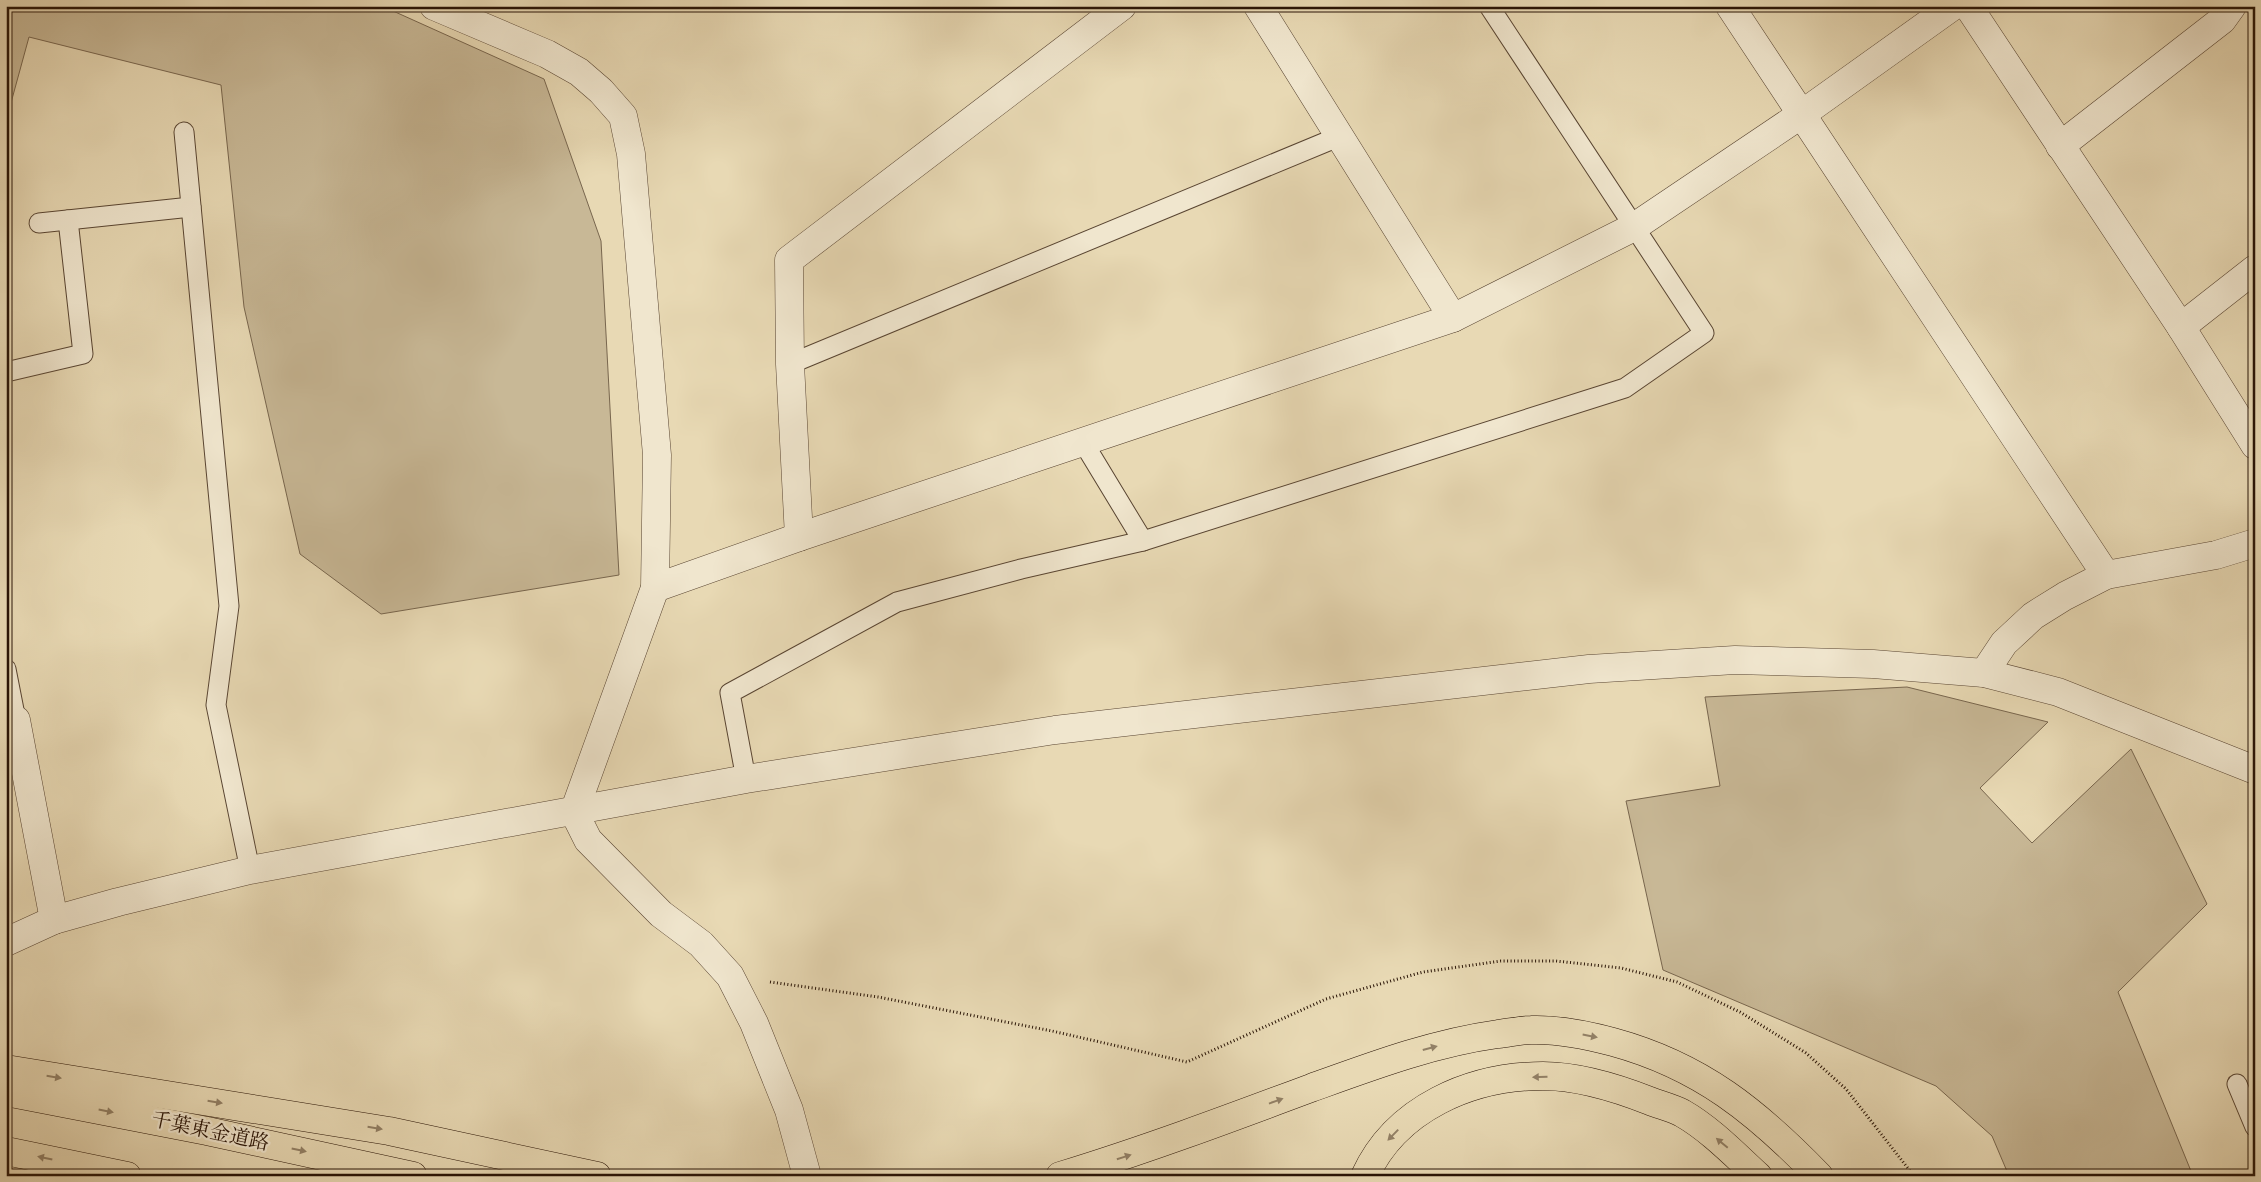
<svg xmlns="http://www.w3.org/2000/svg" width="2261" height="1182" font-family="'IM FELL English','Noto Serif JP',serif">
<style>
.green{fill:#c8b896;stroke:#78664e}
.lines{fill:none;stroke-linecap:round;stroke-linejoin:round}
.service-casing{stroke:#594532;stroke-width:21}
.minor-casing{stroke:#594532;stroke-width:29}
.tertiary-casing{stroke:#594532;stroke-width:29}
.motorway-casing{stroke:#291406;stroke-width:29}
.path{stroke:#291406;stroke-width:3;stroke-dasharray:1 2.5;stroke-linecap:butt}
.service{stroke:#f0e6ce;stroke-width:19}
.minor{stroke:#f0e6ce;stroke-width:28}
.tertiary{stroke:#f0e6ce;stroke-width:28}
.motorway{stroke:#e8d9b4;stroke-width:28}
.oneway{fill:#928066}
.labels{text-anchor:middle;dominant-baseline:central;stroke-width:4.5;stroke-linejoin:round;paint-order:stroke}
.street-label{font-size:20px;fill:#291406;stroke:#f0e6ce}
</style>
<rect width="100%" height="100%" fill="#e8d9b4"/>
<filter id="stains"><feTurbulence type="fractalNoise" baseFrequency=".004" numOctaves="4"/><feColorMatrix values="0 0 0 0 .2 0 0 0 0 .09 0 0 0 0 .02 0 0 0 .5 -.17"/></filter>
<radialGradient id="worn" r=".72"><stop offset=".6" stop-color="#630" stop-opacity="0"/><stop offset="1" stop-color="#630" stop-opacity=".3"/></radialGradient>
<g class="green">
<polygon points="6,6 382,6 544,79 601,241 619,575 381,614 300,554 244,307 221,85 29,37 6,121"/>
<polygon points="1907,687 2048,722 1980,788 2032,843 2131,749 2207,904 2118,992 2193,1176 2009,1176 1992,1136 1936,1086 1663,970 1626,801 1720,786 1705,697"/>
</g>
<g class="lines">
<defs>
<g id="service">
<polyline points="184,132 229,606 216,705 250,870"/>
<polyline points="39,223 191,207"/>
<polyline points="790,364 1338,137"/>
<polyline points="6,372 83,354 68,220"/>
<polyline points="1083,442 1143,541"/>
<polyline points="6,669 16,720"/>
<polyline points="746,779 730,693 897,602 1021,569 1143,541 1625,388 1704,333 1489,6"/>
<polyline points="2237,1084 2255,1127"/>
</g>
<g id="minor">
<polyline points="434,6 547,54 579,72 601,91 623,116 631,154 657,455 655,588 574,812 588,840 661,914 701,944 730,976 754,1023 789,1110 807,1176"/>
<polyline points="1258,6 1453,318"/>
<polyline points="1730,6 2106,575"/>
<polyline points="1968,6 2181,327 2255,445"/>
<polyline points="2060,146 2222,20 2232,6"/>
<polyline points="2181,327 2255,269"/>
<polyline points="799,537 790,364 789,260 1122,6"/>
<polyline points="655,588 799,537 1453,318 1634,227 1802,114 1953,6"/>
<polyline points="16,720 54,920"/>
</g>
<g id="tertiary">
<polyline points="1984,673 2004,643 2033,616 2065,596 2106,575 2216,555 2255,543"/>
<polyline points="6,942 54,920 118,902 250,870 746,779 1055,730 1589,669 1735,660 1873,664 1984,673 2058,692 2255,770"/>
</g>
<g id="motorway">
<polyline points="6,1069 389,1131 597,1176"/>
<polyline points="6,1092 207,1131 413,1176"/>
<polyline points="6,1151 127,1176"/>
<path d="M 1060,1176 C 1145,1150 1228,1119 1311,1088 C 1372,1066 1433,1043 1498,1034 C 1509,1033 1520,1030 1531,1030 C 1558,1029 1587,1035 1613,1042 C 1701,1066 1757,1112 1819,1176"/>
<path d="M 1365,1176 C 1396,1108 1471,1076 1543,1076 C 1579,1076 1617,1088 1650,1101 C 1660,1105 1672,1108 1682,1113 C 1710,1129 1734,1154 1758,1176"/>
</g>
</defs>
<use href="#service" class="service-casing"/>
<use href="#minor" class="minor-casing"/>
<use href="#tertiary" class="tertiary-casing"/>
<use href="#motorway" class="motorway-casing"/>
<polyline class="path" points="770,982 878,997 1052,1031 1187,1062 1326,999 1423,972 1501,961 1556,961 1621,968 1677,982 1740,1012 1806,1053 1846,1089 1914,1176"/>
<use href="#service" class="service"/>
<use href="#minor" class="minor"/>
<use href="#tertiary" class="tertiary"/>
<use href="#motorway" class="motorway"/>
</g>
<defs><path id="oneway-solid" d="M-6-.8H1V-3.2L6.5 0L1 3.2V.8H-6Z" transform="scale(1.25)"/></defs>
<g class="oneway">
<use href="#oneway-solid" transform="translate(1590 1036) rotate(11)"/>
<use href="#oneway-solid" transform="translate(1430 1048) rotate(-15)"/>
<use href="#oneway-solid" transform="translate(54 1077) rotate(9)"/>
<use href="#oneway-solid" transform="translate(1540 1077) rotate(178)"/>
<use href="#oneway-solid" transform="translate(1276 1101) rotate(-20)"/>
<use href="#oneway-solid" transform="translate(215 1102) rotate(9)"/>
<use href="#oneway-solid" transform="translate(106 1111) rotate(11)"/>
<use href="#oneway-solid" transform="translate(375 1128) rotate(9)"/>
<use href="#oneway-solid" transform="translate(1393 1135) rotate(134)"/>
<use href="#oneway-solid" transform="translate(1722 1143) rotate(-140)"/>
<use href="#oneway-solid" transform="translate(299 1150) rotate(12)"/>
<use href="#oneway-solid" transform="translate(1124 1157) rotate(-17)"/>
<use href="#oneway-solid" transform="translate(45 1158) rotate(-168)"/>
</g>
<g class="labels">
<g class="street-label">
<text transform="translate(210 1132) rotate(12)">千葉東金道路</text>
</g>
</g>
<rect width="2261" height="1182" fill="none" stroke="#e8d9b4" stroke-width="25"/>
<rect x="8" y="8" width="2246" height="1167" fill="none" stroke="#291406" stroke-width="2.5"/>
<rect x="12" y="12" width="2236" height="1157" fill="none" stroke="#291406"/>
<rect width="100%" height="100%" filter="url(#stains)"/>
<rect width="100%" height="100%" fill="url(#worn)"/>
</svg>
